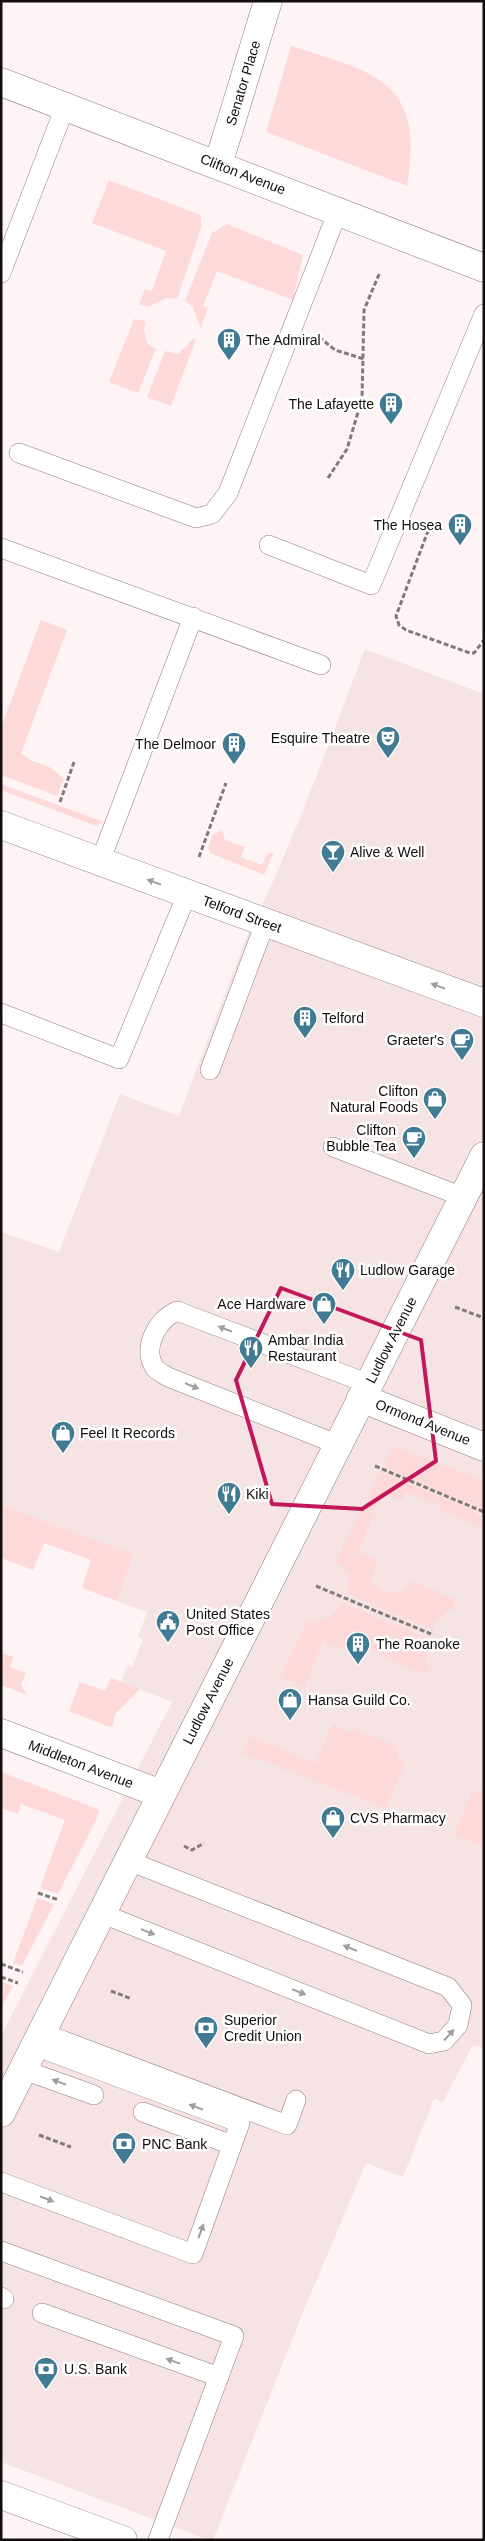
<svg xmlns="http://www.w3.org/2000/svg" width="485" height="2541" font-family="Arial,sans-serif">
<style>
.built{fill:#f6e4e4}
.green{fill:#fed9da}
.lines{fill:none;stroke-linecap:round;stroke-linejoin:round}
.lane-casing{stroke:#907c7d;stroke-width:20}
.street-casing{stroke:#907c7d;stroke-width:29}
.secondary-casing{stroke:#907c7d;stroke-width:29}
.path{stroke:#827a7a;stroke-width:3;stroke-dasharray:5 2.5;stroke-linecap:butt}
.lane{stroke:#fff;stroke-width:19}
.street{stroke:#fff;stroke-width:28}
.secondary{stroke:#fff;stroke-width:28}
.oneway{fill:#a19e9e}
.marked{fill:none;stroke:#c2185b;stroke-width:4;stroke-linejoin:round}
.labels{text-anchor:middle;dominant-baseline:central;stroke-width:5;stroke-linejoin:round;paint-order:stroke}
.street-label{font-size:14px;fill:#140d0d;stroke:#fff}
.poi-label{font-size:14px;fill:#140d0d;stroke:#fff;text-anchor:start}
</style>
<rect width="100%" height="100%" fill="#fef4f5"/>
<polygon class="built" points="365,649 484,694 484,2048 473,2045 443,2102 434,2099 403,2177 366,2163 304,2310 213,2540 208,2540 1,2462 1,2036 172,1702 121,1682 127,1666 132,1668 143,1639 138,1637 147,1612 117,1601 134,1554 1,1505 1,1232 59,1252 120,1094 179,1116 244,943 275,877 303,811"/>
<g class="green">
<path d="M 291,46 C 377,73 425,81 407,186 L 266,132 Z"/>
<polygon points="109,180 201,215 201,228 177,299 167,298 148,307 139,304 145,289 152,291 166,251 92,223"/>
<polygon points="227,224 303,255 293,300 217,271 203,306 208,308 201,328 192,306 185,301 212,233"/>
<polygon points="134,319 146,321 144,329 147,343 156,349 138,393 109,382"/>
<polygon points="193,339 196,339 171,406 147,397 165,351 178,354"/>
<path d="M 41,620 L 67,630 L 21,753 C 29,762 40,762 51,768 C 57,771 58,776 64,778 L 57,796 L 1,775 L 1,728 Z"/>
<polygon points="1,784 104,822 96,826 1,790"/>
<polygon points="222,830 225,840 245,847 241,857 262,865 266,855 274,852 264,875 210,853 208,847 213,835"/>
<polygon points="394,1446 484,1481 484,1510 384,1467"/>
<path d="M 381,1472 L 473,1510 L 484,1521 L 484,1528 L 439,1511 L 441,1506 L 405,1492 L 402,1501 L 382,1493 L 359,1552 L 378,1560 L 371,1579 L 380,1590 L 400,1593 L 411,1581 L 456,1599 L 454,1603 L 456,1609 L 445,1611 L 442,1619 L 438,1618 L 433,1630 L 346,1593 C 351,1580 350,1569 335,1563 Z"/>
<polygon points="1,1505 134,1554 117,1601 82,1588 91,1560 44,1543 33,1570 1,1558"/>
<path d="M 343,1603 L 429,1639 L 424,1652 L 428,1654 L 425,1660 L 431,1670 L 427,1672 L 426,1675 L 381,1657 L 382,1654 L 346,1639 L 342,1649 L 323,1642 L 305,1687 L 279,1677 L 307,1621 C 324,1623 332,1616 343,1603 Z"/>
<polygon points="1,1653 14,1657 10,1667 26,1673 21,1685 27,1695 1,1685"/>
<polygon points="111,1678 140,1689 115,1714 112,1728 69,1711 80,1682 105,1691"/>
<polygon points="332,1724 352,1732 353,1728 398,1747 396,1750 399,1760 405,1763 386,1808 242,1753 250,1736 316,1763"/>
<polygon points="1,1772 98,1809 99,1813 96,1820 58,1894 40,1888 65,1820 21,1804 18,1814 1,1808"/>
<polygon points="484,1789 484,1847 454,1835 473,1790 478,1792"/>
<polygon points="37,1898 54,1904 22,1966 13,1963"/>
<polygon points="1,1981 13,1986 1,2008"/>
</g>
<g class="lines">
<defs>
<g id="lane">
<polyline points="1,273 65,107"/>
<polyline points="19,453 196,518 212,514 228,493 338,211"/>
<polyline points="269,545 371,585 484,314"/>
<polyline points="1,548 321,665"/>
<polyline points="100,862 193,617"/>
<polyline points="1,1013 119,1059 187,894"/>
<polyline points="210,1070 265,923"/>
<polyline points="333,1147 463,1197"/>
<path d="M 339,1445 L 168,1377 C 164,1374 158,1372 155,1368 C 141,1348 158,1319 177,1311 L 369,1384"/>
<polyline points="103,1914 429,2044 444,2041 458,2025 462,2005 448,1987 129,1861"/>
<polyline points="43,2033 287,2125 296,2100"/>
<polyline points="24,2070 94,2095"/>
<polyline points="143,2112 232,2145"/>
<polyline points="1,2182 193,2254 240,2123 35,2046"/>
<polyline points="1,2251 234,2336 158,2540"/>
<polyline points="1,2297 4,2299"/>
<polyline points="42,2313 219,2377"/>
</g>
<g id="street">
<polyline points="218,165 268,1"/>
<polyline points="1,825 484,1003"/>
<polyline points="361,1398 484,1447"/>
<polyline points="1,1733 161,1794"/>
<polyline points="1,2495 123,2540"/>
</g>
<g id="secondary">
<polyline points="1,82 484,268"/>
<polyline points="1,2113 484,1156"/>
</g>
</defs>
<use href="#lane" class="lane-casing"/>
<use href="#street" class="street-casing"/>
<use href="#secondary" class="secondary-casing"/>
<g class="path">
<polyline points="319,337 335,350 364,359"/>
<polyline points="328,478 347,449 362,399 364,310 380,272"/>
<polyline points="431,523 396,616 399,625 406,630 470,653 474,653 484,640"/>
<polyline points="60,802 74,762"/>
<polyline points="199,857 226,783"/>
<polyline points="455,1307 484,1318"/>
<polyline points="375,1466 484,1512"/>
<polyline points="316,1586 431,1634"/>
<polyline points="184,1846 192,1850 204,1843"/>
<polyline points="38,1893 59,1900"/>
<polyline points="1,1964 23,1972"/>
<polyline points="1,1977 18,1983"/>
<polyline points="111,1991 132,1999"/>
<polyline points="39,2135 71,2147"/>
</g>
<use href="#lane" class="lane"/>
<use href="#street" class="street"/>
<use href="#secondary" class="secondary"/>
</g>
<defs><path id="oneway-solid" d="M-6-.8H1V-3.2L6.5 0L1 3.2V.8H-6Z" transform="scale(1.25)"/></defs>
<g class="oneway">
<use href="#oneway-solid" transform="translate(154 882) rotate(-160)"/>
<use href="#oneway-solid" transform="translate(438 986) rotate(-160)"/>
<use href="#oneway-solid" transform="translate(225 1329) rotate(-159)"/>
<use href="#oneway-solid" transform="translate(192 1386) rotate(22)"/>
<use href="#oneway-solid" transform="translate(148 1932) rotate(22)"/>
<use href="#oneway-solid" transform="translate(350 1948) rotate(-158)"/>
<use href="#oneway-solid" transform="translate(299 1992) rotate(22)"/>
<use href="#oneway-solid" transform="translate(449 2035) rotate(-47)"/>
<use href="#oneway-solid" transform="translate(59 2082) rotate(-160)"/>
<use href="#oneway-solid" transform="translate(196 2107) rotate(-160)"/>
<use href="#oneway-solid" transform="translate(47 2199) rotate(21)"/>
<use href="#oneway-solid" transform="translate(201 2231) rotate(-70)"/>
<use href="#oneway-solid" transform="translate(173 2361) rotate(-160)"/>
</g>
<path class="marked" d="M 281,1288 L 421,1340 L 436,1461 L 362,1509 L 272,1504 L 236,1380 Z"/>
<defs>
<symbol id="building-pin" viewBox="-11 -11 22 30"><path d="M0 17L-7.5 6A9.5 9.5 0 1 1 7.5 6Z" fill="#407b93" stroke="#fff"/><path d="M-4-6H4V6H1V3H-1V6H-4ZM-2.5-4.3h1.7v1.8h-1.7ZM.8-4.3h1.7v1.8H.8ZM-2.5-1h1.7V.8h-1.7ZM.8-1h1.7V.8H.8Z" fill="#fff"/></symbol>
<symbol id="theatre-pin" viewBox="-11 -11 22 30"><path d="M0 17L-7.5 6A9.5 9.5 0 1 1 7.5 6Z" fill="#407b93" stroke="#fff"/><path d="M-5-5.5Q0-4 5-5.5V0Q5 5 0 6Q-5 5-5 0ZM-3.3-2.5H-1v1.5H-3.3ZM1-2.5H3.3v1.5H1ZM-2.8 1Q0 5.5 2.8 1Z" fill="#fff"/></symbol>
<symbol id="bar-pin" viewBox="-11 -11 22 30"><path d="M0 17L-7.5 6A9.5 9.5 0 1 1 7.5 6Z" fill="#407b93" stroke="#fff"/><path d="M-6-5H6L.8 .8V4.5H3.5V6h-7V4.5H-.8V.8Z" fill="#fff"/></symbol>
<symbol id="cafe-pin" viewBox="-11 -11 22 30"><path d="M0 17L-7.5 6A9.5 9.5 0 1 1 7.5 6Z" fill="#407b93" stroke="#fff"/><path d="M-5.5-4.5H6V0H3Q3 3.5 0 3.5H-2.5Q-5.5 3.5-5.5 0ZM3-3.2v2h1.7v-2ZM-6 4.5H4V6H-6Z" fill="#fff"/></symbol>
<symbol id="shop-pin" viewBox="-11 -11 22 30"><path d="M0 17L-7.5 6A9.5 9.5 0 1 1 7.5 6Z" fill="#407b93" stroke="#fff"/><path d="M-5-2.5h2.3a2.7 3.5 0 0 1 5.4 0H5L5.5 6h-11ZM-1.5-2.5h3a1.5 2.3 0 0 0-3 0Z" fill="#fff"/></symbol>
<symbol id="restaurant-pin" viewBox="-11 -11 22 30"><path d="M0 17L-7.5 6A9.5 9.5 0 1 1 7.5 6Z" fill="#407b93" stroke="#fff"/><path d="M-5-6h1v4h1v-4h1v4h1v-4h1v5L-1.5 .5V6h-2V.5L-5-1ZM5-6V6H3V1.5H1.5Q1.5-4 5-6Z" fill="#fff"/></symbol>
<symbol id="civic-pin" viewBox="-11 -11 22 30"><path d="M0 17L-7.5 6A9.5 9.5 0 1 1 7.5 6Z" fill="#407b93" stroke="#fff"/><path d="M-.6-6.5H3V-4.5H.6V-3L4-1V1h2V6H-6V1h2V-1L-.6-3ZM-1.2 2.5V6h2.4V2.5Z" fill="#fff"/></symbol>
<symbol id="bank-pin" viewBox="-11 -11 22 30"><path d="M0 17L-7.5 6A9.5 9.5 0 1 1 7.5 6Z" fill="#407b93" stroke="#fff"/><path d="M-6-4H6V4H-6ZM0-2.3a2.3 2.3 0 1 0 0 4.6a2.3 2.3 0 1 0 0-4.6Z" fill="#fff"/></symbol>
</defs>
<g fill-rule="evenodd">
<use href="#building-pin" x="215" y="326" width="28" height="38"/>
<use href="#building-pin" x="377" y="390" width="28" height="38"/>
<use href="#building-pin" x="446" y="511" width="28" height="38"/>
<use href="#theatre-pin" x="374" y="724" width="28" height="38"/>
<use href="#building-pin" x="220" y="730" width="28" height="38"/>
<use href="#bar-pin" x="319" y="838" width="28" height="38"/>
<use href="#building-pin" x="291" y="1004" width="28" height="38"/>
<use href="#cafe-pin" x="448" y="1026" width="28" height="38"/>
<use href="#shop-pin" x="421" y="1085" width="28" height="38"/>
<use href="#cafe-pin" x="400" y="1124" width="28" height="38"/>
<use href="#restaurant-pin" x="329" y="1256" width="28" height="38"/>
<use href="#shop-pin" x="310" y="1290" width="28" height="38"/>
<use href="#restaurant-pin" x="237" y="1334" width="28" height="38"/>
<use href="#shop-pin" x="49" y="1419" width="28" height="38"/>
<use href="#restaurant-pin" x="215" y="1480" width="28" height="38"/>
<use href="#civic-pin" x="154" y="1608" width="28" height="38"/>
<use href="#building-pin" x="344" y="1630" width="28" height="38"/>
<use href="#shop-pin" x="276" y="1686" width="28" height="38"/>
<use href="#shop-pin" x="319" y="1804" width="28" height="38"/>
<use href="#bank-pin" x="192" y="2014" width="28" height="38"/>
<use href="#bank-pin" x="110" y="2130" width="28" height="38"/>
<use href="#bank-pin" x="32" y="2355" width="28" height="38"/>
</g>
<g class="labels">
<g class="street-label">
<text transform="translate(243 83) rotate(-73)">Senator Place</text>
<text transform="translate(243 174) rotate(21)">Clifton Avenue</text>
<text transform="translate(242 914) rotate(20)">Telford Street</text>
<text transform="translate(391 1340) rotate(-63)">Ludlow Avenue</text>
<text transform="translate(423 1422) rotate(22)">Ormond Avenue</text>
<text transform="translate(208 1701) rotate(-63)">Ludlow Avenue</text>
<text transform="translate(81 1764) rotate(21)">Middleton Avenue</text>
</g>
<g class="poi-label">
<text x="246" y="340">The Admiral</text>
<text x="374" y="404" text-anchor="end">The Lafayette</text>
<text x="442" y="525" text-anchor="end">The Hosea</text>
<text x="370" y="738" text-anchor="end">Esquire Theatre</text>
<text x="216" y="744" text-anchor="end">The Delmoor</text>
<text x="350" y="852">Alive &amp; Well</text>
<text x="322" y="1018">Telford</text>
<text x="444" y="1040" text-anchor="end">Graeter's</text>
<text x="418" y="1091" text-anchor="end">Clifton<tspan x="418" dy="16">Natural Foods</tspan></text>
<text x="396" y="1130" text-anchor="end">Clifton<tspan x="396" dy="16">Bubble Tea</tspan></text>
<text x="360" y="1270">Ludlow Garage</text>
<text x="306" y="1304" text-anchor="end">Ace Hardware</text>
<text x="268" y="1340">Ambar India<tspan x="268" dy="16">Restaurant</tspan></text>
<text x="80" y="1433">Feel It Records</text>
<text x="246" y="1494">Kiki</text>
<text x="186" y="1614">United States<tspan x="186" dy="16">Post Office</tspan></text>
<text x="376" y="1644">The Roanoke</text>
<text x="308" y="1700">Hansa Guild Co.</text>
<text x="350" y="1818">CVS Pharmacy</text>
<text x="224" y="2020">Superior<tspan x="224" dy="16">Credit Union</tspan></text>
<text x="142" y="2144">PNC Bank</text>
<text x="64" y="2369">U.S. Bank</text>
</g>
</g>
<rect width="485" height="2541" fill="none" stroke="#140d0d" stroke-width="5"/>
</svg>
